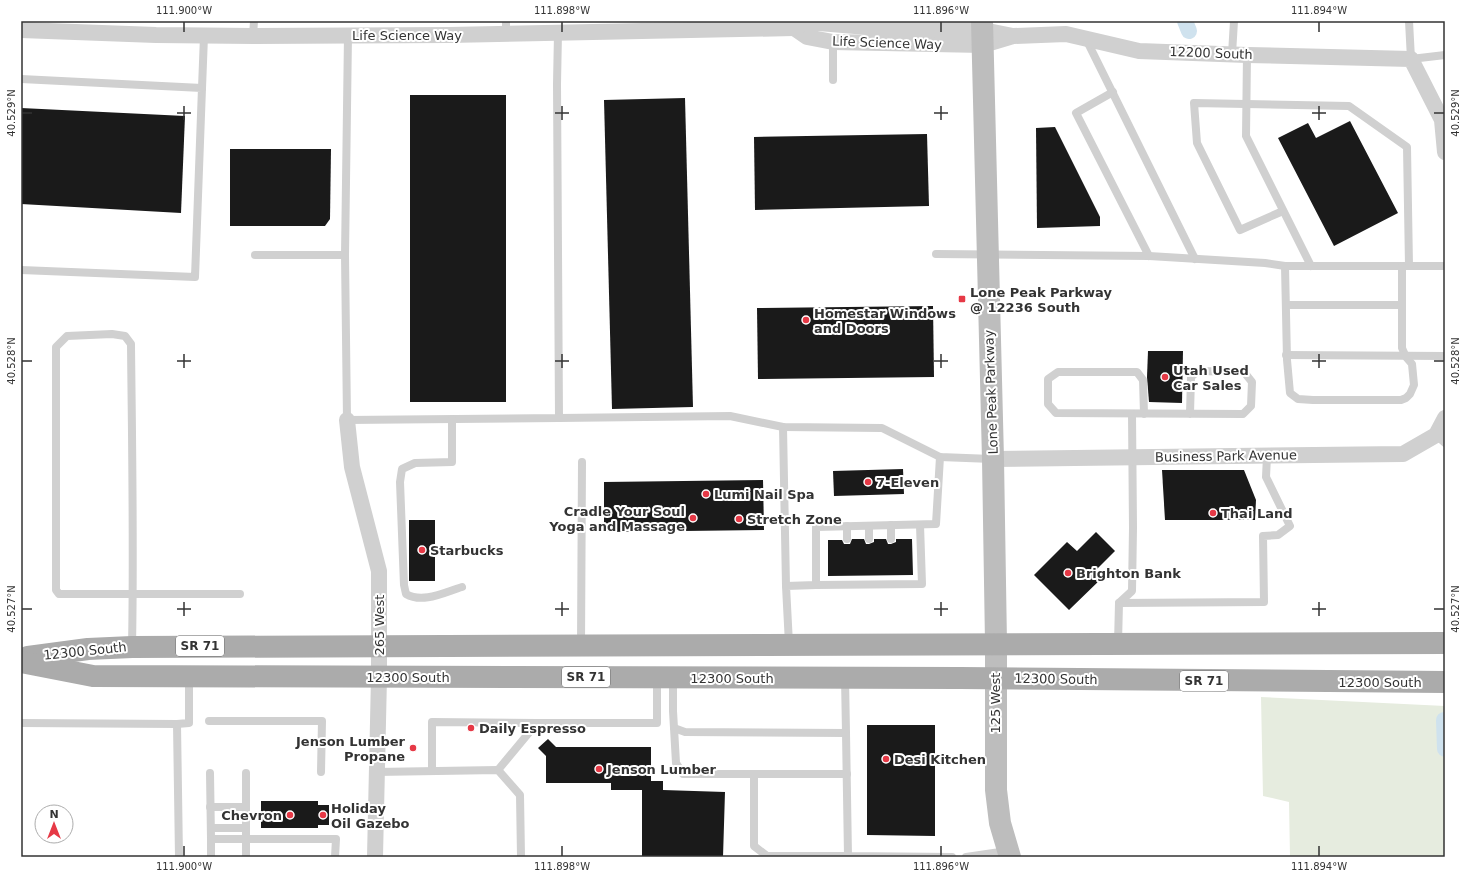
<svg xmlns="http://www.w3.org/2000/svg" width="1466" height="878" font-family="'DejaVu Sans',sans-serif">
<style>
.green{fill:#e6ecdf}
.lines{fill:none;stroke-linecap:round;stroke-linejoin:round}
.canal{stroke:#cfe2ee;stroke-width:16}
.building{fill:#1a1a1a}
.service{stroke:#d0d0d0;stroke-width:8}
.minor{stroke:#d0d0d0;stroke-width:16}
.secondary{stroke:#bdbdbd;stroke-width:22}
.primary{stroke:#ababab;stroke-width:22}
.ticks{fill:none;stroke:#333;stroke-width:1.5}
.poi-dot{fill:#e63946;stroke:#fff;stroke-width:1.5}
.labels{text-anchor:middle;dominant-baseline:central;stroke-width:4;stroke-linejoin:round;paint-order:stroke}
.shield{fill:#fff;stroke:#707070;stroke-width:1}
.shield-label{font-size:12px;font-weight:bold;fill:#333}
.street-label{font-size:13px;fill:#333;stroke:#fff}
.poi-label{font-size:13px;font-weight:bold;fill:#333;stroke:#fff;text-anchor:start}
.neatline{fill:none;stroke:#333;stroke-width:1.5}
.ticks-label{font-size:10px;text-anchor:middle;fill:#333}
</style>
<rect width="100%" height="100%" fill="#fff"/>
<polygon class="green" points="1261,697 1445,706 1445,857 1290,857 1289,802 1263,796"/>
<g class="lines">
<g class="canal">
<polyline points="1185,21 1189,31"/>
<polyline points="1444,720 1445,749"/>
</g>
</g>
<g class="building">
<rect x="410" y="95" width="96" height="307"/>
<polygon points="685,98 693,407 612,409 604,100"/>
<polygon points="21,108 185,116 181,213 21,204"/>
<polygon points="1350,121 1398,213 1334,246 1278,138 1308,123 1316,138"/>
<polygon points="1055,127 1100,217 1100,226 1037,228 1036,128"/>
<polygon points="927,134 929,206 755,210 754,137"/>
<polygon points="230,149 331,149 330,219 325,226 230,226"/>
<polygon points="933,306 934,377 758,379 757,308"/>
<polygon points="1148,351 1183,351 1182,403 1149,402 1147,377"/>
<polygon points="903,469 904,494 834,496 833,471"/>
<polygon points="1162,470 1244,470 1256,500 1255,520 1165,520"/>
<polygon points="763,480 764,530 604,532 604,482"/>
<rect x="409" y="520" width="26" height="61"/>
<polygon points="1096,532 1115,551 1096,570 1103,577 1069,610 1034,575 1067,542 1077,551"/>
<polygon points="852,539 864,539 866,544 869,544 874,542 874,539 886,539 888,544 891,544 896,542 896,539 912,539 913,575 828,576 828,540 842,540 844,544 850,544"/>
<polygon points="867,725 935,725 935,836 867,835"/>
<polygon points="548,739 556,747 651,747 651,781 663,781 663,790 725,792 723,857 642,857 642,790 611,790 611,783 546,783 546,756 538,748"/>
<polygon points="261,801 318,801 318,805 329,805 329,825 318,825 318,828 261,828"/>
</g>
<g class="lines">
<g class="service">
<polyline points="506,21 506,34"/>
<polyline points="1409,21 1411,59 1445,55"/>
<polyline points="348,35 345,255 347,420 559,418 557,84 558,33"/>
<polyline points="253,36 254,21"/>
<polyline points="1086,39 1195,259"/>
<polyline points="833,42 833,80"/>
<polyline points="1232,54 1234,21"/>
<polyline points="1247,55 1246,136 1311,266"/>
<polyline points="21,79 202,88 195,277 21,270"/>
<polyline points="202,88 204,36"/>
<polyline points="1113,92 1076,113 1149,256"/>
<polyline points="1283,211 1240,230 1197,143 1194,103 1349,106 1407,147 1409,266"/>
<polyline points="936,254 1149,256 1265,263 1285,266 1445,266"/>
<polyline points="255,255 345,255"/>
<polyline points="1285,266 1287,360 1290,393 1298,399 1313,400 1401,400 1406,398 1410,394 1414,385 1412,364 1406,357 1402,348 1402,266"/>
<polyline points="1286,305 1402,305"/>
<polyline points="1286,355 1445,356"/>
<polyline points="1144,414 1143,380 1137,372 1058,372 1048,379 1048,404 1056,413 1243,414 1251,406 1252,382 1244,372 1198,371 1191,377 1190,414"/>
<polyline points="559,418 730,416 783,427 882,428 940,457 992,459"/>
<path d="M 452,419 L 452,462 L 415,463 L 402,469 L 400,482 L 404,585 L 406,594 C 423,604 445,592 462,587"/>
<polyline points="783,427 786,586"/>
<polyline points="1436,435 1445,443"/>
<polyline points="891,525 891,539"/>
<polyline points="847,526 847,539"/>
<polyline points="869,526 869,539"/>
<polyline points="816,585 922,584 920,525"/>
<polyline points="1119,603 1264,602 1263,536 1278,535 1290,526 1266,477 1267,456"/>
<polyline points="1118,643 1119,603 1132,591 1133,528 1132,414"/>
<polyline points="789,644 786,586 816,585 816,527 936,524 940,457"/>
<polyline points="581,645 582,462"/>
<path d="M 132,646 C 134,545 132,445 131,344 L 125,336 L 112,334 L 67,336 L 56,347 L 56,590 L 59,594 L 240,594"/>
<polyline points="673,678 673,711 674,728 685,732 846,733 845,678"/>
<polyline points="209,721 322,721 321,772"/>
<polyline points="21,723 177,724 179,857"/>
<polyline points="177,724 189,723 189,677"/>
<polyline points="674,728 676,763 683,774 754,774 754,846 767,856 848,856 848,857"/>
<polyline points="846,733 848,856 952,857"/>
<polyline points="498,770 537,723 657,723 657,679"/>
<polyline points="432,771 432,722 537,723"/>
<polyline points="376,772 498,770 520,795 521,857"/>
<polyline points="210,773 211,839"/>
<polyline points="754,774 847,774"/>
<polyline points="210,807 246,807"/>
<polyline points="211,828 246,828"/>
<polyline points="211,857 211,839 336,839 335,857"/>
<polyline points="246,857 246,773"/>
<polyline points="966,857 1007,851"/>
</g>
<g class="minor">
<polyline points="794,28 807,37 833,42 983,45 1013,36 1066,34 1139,51 1247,55 1411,59 1442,120 1445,152"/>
<polyline points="21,30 156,35 253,36 449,35 794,28 803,23 819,23 879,28 938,30 983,30 1013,36"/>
<polyline points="347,420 352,467 379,571 379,677 375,857"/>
<polyline points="993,459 1403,454 1436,435 1445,418"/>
</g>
<polyline class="secondary" points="982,21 993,459 996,643 996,790 1000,823 1010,857"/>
<g class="primary">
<polyline points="28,657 88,649 132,647 1445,643"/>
<polyline points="21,662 93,676 960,678 1445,682"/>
</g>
</g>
<path class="ticks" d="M 184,22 L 184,32M 562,22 L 562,32M 941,22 L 941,32M 1319,22 L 1319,32M 184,106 L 184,120M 562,106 L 562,120M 941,106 L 941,120M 1319,106 L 1319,120M 22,113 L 32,113M 177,113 L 191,113M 555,113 L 569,113M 934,113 L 948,113M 1312,113 L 1326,113M 1434,113 L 1444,113M 184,354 L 184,368M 562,354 L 562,368M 941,354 L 941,368M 1319,354 L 1319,368M 22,361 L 32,361M 177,361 L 191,361M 555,361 L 569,361M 934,361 L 948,361M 1312,361 L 1326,361M 1434,361 L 1444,361M 184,602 L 184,616M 562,602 L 562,616M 941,602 L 941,616M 1319,602 L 1319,616M 22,609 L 32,609M 177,609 L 191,609M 555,609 L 569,609M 934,609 L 948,609M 1312,609 L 1326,609M 1434,609 L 1444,609M 184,846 L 184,856M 562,846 L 562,856M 941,846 L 941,856M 1319,846 L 1319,856"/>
<g class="poi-dot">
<rect x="958" y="295" width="8" height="8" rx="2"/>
<circle cx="806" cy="320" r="4"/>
<circle cx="1165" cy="377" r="4"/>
<circle cx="868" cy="482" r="4"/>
<circle cx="706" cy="494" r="4"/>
<circle cx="1213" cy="513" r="4"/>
<circle cx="693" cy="518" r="4"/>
<circle cx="739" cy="519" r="4"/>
<circle cx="422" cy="550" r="4"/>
<circle cx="1068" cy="573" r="4"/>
<circle cx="471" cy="728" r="4"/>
<circle cx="413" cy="748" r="4"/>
<circle cx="886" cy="759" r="4"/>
<circle cx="599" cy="769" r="4"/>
<circle cx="290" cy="815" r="4"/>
<circle cx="323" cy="815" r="4"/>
</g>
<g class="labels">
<g class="shield">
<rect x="176" y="636" width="48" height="20" rx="3"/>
<rect x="562" y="667" width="48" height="20" rx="3"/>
<rect x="1180" y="671" width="48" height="20" rx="3"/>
</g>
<g class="shield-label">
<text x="200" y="646">SR 71</text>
<text x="586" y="677">SR 71</text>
<text x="1204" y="681">SR 71</text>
</g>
<g class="street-label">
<text x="407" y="35">Life Science Way</text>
<text transform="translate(887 43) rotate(2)">Life Science Way</text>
<text transform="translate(1211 53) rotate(2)">12200 South</text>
<text transform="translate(991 392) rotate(-92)">Lone Peak Parkway</text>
<text transform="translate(1226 456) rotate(-1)">Business Park Avenue</text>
<text transform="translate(379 625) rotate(-90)">265 West</text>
<text transform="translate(85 651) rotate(-6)">12300 South</text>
<text x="408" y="677">12300 South</text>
<text x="732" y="678">12300 South</text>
<text transform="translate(1056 679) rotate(1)">12300 South</text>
<text x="1380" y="682">12300 South</text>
<text transform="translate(995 703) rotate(-90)">125 West</text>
</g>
<g class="poi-label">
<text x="970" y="292">Lone Peak Parkway<tspan x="970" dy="15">@ 12236 South</tspan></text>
<text x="814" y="313">Homestar Windows<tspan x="814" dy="15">and Doors</tspan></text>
<text x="1173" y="370">Utah Used<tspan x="1173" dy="15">Car Sales</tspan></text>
<text x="876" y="482">7-Eleven</text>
<text x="714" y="494">Lumi Nail Spa</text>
<text x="685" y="511" text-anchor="end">Cradle Your Soul<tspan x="685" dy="15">Yoga and Massage</tspan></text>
<text x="1221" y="513">Thai Land</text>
<text x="747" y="519">Stretch Zone</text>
<text x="430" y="550">Starbucks</text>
<text x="1076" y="573">Brighton Bank</text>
<text x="479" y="728">Daily Espresso</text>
<text x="405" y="741" text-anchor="end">Jenson Lumber<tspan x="405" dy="15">Propane</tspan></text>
<text x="894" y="759">Desi Kitchen</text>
<text x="607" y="769">Jenson Lumber</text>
<text x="331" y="808">Holiday<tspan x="331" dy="15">Oil Gazebo</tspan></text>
<text x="282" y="815" text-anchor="end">Chevron</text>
</g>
</g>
<rect width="1466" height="878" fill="none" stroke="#ffffff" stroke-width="44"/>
<g transform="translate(54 824)"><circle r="19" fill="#ffffff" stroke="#adadad"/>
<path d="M0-3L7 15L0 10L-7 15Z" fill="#e63946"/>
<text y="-6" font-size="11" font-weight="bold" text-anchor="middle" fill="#333333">N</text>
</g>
<rect x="22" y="22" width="1422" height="834" class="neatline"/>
<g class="ticks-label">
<text x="184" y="14">111.900°W</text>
<text x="562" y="14">111.898°W</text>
<text x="941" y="14">111.896°W</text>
<text x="1319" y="14">111.894°W</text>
<text transform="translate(11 113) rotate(-90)" y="4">40.529°N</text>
<text transform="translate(1455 113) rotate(-90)" y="4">40.529°N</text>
<text transform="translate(11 361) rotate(-90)" y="4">40.528°N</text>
<text transform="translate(1455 361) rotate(-90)" y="4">40.528°N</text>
<text transform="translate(11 609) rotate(-90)" y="4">40.527°N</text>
<text transform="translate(1455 609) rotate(-90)" y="4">40.527°N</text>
<text x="184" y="870">111.900°W</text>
<text x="562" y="870">111.898°W</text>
<text x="941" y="870">111.896°W</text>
<text x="1319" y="870">111.894°W</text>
</g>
</svg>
